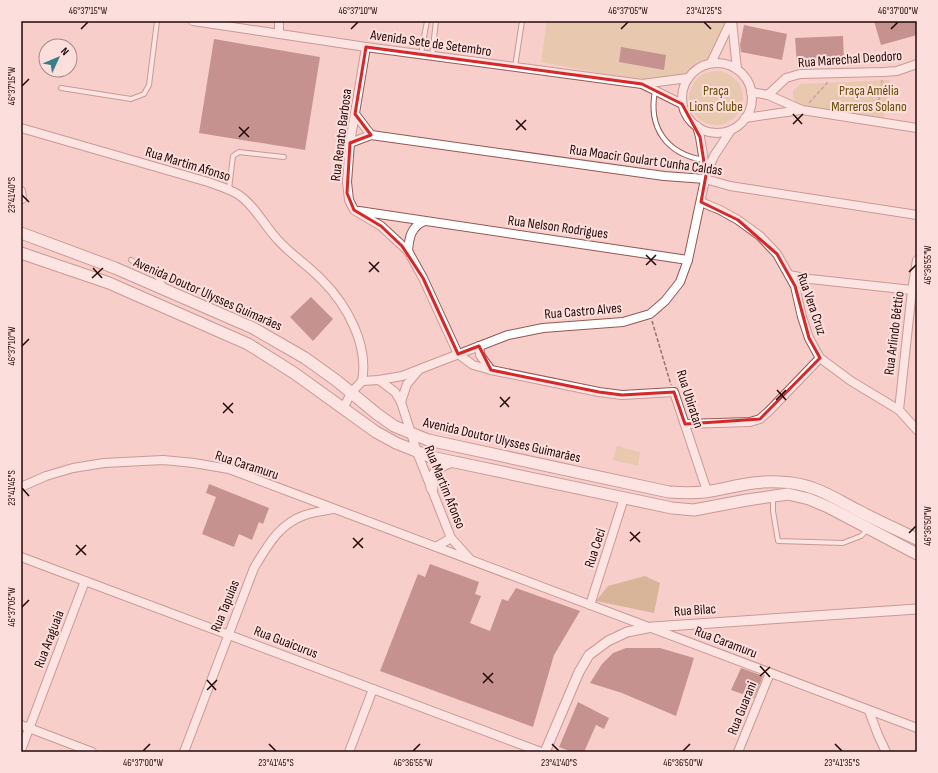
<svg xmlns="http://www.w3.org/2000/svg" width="938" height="773" font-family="'Sofia Sans Condensed',sans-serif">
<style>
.green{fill:#d8c091}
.forest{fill:#b2965d}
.building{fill:#874b48}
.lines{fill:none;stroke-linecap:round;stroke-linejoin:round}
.service-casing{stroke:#945854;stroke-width:6}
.minor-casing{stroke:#945854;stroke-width:10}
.tertiary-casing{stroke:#945854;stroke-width:11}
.secondary-casing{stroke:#945854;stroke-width:13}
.path{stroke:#967472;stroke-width:1.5;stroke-dasharray:4 2;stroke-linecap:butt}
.service{stroke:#fff;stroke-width:4}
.minor{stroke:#fff;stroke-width:8}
.tertiary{stroke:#fff;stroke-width:9}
.secondary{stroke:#fff;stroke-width:11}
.marked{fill:none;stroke:#d62828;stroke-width:3;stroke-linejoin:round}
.ticks{fill:none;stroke:#220a0a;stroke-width:1.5}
.labels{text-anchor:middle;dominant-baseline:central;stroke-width:4;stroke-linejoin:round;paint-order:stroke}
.street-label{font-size:14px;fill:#220a0a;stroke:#fcdfdc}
.park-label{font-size:14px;fill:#684b00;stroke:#fcdfdc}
.neatline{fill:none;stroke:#220a0a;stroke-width:1.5}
.ticks-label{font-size:10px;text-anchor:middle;fill:#220a0a}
</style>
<rect width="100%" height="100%" fill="#f8ceca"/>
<g class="green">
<polygon points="547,21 726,21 708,60 695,66 686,74 641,81 541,62"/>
<circle cx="716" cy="98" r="27"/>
<polygon points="890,80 884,118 818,110 797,105 793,97 793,91 800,84"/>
<polygon points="617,446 640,452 638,466 613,460"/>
</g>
<polygon class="forest" points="645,576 660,583 654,613 596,601 608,586"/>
<g class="building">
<polygon points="874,21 917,21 917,35 881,45"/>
<polygon points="744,25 787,34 782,60 741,52 740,45"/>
<polygon points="843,36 844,63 797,65 795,38"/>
<polygon points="214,39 320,57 305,150 199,133"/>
<polygon points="621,47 666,55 664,70 619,62"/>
<polygon points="311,297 333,319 313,341 290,317"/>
<polygon points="209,484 269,508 263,524 259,522 252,540 239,534 234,547 202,534 216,497 206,493"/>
<polygon points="430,564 479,582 475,594 481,596 470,623 490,631 502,599 508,601 516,588 580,611 554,655 533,727 380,671 418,574 425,577"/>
<polygon points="626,648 660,648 694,658 676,716 622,693 590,683 602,664 613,653"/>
<polygon points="741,668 763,676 754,698 731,690"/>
<polygon points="578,702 609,718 604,729 596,725 584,752 572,752 559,747"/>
</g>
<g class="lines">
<defs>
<g id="service">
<polyline points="421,54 427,21"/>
<polyline points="432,56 436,21"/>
<polyline points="515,67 522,21"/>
<polyline points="61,88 131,99 144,94 149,85 157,21"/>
<path d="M 655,91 C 648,127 666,154 704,160"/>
<polyline points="229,189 233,156 239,152 284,157"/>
<polyline points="131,260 153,273 165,286"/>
<polyline points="773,497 773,511 778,541 843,543 861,536 868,529"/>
</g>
<g id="minor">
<polyline points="193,21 366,47 642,84 688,78"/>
<polyline points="279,21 279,34"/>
<polyline points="732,21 737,69"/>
<polyline points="366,47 350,143 347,182 349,200 354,210 381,226 408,251 423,278 458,354 473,365 491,370 599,392 622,395 674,392 707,491"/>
<polyline points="711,63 731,21"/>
<circle cx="717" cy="98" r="35"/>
<polyline points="642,84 682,104"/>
<polyline points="751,92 768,95 802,110 917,128"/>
<polyline points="768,95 786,78 800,74 883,72 897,71 917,64"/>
<polyline points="355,114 371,135"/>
<polyline points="745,118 801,110"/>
<polyline points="697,126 700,137 706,174"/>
<path d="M 21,128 L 208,182 C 219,186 230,189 239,195 C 255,206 264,225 277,239 C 290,254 308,265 322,280 C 347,305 369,345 362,381"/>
<polyline points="350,143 371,135 664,176 705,179 730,186 917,215"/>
<polyline points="21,191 22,199"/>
<polyline points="701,202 720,210 738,220 760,236 777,254 795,286 802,317 809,338 820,358 851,381 899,410 917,430"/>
<polyline points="359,211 688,260"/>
<path d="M 408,251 C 409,238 411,226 425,221"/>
<polyline points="789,275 810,279 912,290"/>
<polyline points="479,346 480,355 491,370"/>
<polyline points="379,380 395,392 401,402 417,452 451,538 469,558"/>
<polyline points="401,402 407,384 418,371"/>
<polyline points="343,409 351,393 362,381 379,380 402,376 508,335 543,328 623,322 650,314 665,301 680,282 688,260 706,175 714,156 731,130"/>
<polyline points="899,410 912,290 917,260"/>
<polyline points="685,424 750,422 760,419 769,411 820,358"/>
<polyline points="21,487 46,476 73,468 104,463 163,460 194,463 229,469 917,728"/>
<polyline points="436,547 451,538"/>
<polyline points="21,557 541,752"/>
<polyline points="590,605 624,498"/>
<polyline points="869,711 878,735 886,752"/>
<polyline points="21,725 92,752"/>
<polyline points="21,750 85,581"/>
<path d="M 184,752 L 254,568 C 268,545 279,524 305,515 C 314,512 324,511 333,509"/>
<polyline points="349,752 373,689"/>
<polyline points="738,752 770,673"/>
</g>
<polyline id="tertiary" points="545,752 579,672 589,655 608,641 627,632 652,627 917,609"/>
<g id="secondary">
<path d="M 21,233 L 115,268 L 253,328 L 305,358 L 337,381 L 377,414 L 394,426 L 428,440 L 669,492 C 681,493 693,493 705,492 C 731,488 753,480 780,482 C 813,483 832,497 859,511 C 878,521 898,530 917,539"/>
<polyline points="21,253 109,283 248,344 294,373 376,432 396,443 431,457 672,508 694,510 747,500 788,494 809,499 828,507 917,554"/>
<path d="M 432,488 C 432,475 436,466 450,462"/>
</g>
</defs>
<use href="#service" class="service-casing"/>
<use href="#minor" class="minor-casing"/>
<use href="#tertiary" class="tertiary-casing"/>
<use href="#secondary" class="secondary-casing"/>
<g class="path">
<polyline points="809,103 828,82"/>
<polyline points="877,113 882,80"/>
<polyline points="652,321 671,385"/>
</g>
<use href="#service" class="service"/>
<use href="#minor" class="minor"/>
<use href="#tertiary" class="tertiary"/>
<use href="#secondary" class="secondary"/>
</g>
<path d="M0 0H938V773H0ZM 366,47 L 642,84 L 682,104 L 700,137 L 706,175 L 701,202 L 738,220 L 777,254 L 795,286 L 809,338 L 820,358 L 760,419 L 685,424 L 674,392 L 622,395 L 599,392 L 491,370 L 479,346 L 458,354 L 423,278 L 402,246 L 381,226 L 354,210 L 347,193 L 350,143 L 371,135 L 355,114 Z" fill="#f8ceca" fill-opacity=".55" fill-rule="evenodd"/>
<path class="marked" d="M 366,47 L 642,84 L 682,104 L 700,137 L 706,175 L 701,202 L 738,220 L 777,254 L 795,286 L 809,338 L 820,358 L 760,419 L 685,424 L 674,392 L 622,395 L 599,392 L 491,370 L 479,346 L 458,354 L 423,278 L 402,246 L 381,226 L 354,210 L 347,193 L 350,143 L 371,135 L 355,114 Z"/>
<path class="ticks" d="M 704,22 L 711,29M 81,29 L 88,22M 351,29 L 358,22M 621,29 L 628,22M 891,29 L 898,22M 22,86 L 29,79M 793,114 L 802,124M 516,120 L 526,130M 793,124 L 803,114M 239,127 L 249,137M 516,130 L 526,120M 239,137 L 249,127M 22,195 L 29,202M 646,255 L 656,265M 369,262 L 379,272M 646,265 L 656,255M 93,268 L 102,278M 369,272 L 379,262M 909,272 L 916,265M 92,278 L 103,268M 22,346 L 29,339M 777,390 L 786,400M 500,397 L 509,407M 776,400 L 786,390M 223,403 L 233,413M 500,407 L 510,397M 223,413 L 233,403M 22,488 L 29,496M 630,532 L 640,542M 909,533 L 916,526M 353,538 L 363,548M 630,541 L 640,532M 76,545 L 86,555M 353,548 L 363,538M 76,555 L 86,545M 22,607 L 29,600M 760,666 L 770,677M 483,673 L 493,683M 760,676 L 770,667M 207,680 L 216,690M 483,683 L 493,673M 207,690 L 217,680M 269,744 L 276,751M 552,744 L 559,751M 835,744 L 842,751M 143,751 L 150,744M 413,751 L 420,744M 683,751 L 690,744"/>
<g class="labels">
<g class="street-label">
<text transform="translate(431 43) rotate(8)">Avenida Sete de Setembro</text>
<text transform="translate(850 59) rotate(-4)">Rua Marechal Deodoro</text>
<text transform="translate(341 135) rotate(-83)">Rua Renato Barbosa</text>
<text transform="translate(646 160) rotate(8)">Rua Moacir Goulart Cunha Caldas</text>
<text transform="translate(188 164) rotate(17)">Rua Martim Afonso</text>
<text transform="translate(558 227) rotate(8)">Rua Nelson Rodrigues</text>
<text transform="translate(208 294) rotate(24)">Avenida Doutor Ulysses Guimarães</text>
<text transform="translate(812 304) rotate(71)">Rua Vera Cruz</text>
<text transform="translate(583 311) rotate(-5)">Rua Castro Alves</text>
<text transform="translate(894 333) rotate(-83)">Rua Arlindo Béttio</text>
<text transform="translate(690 399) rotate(72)">Rua Ubiratan</text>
<text transform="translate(502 440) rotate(13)">Avenida Doutor Ulysses Guimarães</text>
<text transform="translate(247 465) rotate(18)">Rua Caramuru</text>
<text transform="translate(445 487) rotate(68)">Rua Martim Afonso</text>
<text transform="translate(595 548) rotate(-72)">Rua Ceci</text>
<text transform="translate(225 606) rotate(-68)">Rua Tapuias</text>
<text transform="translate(695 610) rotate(-4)">Rua Bilac</text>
<text transform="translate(49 639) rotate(-69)">Rua Araguaia</text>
<text transform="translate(286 642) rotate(21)">Rua Guaicurus</text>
<text transform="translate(726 642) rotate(21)">Rua Caramuru</text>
<text transform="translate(742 708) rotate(-68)">Rua Guarani</text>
</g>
<g class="park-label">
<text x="716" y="90">Praça<tspan x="716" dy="16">Lions Clube</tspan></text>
<text x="869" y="90">Praça Amélia<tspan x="869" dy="16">Marreros Solano</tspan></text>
</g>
</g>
<rect width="938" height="773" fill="none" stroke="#fcdfdc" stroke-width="44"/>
<g transform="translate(58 58) rotate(46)"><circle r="19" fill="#fcdfdc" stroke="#a58a88"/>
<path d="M0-3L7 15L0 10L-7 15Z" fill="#388087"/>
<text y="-6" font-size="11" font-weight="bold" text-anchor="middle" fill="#220a0a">N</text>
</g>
<rect x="22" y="22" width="894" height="729" class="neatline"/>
<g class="ticks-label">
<text x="88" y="14">46°37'15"W</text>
<text x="358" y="14">46°37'10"W</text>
<text x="628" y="14">46°37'05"W</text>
<text x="704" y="14">23°41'25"S</text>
<text x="898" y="14">46°37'00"W</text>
<text transform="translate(11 86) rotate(-90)" y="4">46°37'15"W</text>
<text transform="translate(11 195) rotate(-90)" y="4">23°41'40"S</text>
<text transform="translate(927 265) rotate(-90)" y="4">46°36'55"W</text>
<text transform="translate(11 346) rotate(-90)" y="4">46°37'10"W</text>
<text transform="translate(11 488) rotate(-90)" y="4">23°41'45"S</text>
<text transform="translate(927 526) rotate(-90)" y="4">46°36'50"W</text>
<text transform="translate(11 607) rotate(-90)" y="4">46°37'05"W</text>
<text x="143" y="766">46°37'00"W</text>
<text x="276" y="766">23°41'45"S</text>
<text x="413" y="766">46°36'55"W</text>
<text x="559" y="766">23°41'40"S</text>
<text x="683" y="766">46°36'50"W</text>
<text x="842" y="766">23°41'35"S</text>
</g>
</svg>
